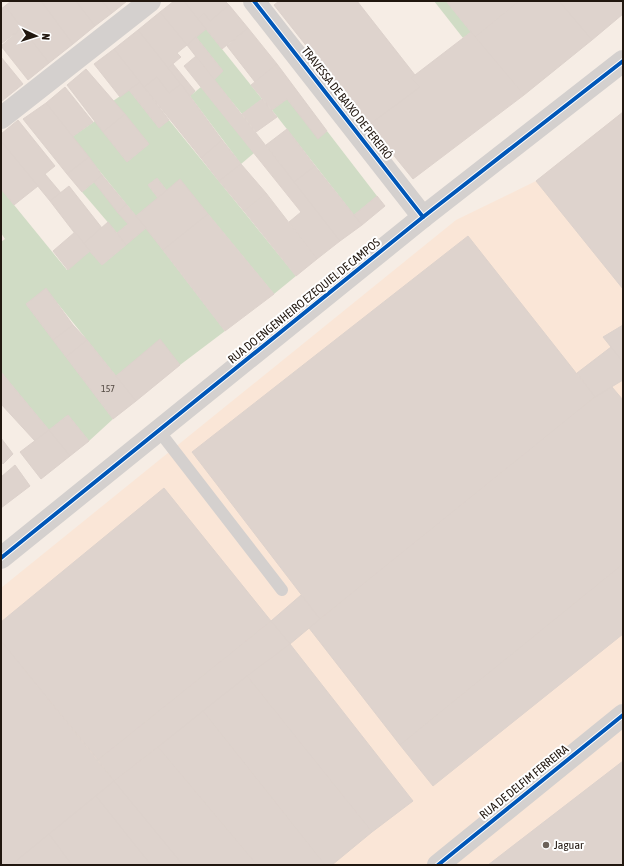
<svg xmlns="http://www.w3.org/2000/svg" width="624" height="866" font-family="'Asap Condensed',sans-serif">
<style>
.built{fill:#fae6d7}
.green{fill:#d0dcc5}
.building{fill:#ded3cd;stroke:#ddd2cc}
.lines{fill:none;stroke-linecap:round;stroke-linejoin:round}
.service{stroke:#d4d0ce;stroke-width:12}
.minor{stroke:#d4d0ce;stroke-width:22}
.tertiary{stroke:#d4d0ce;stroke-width:22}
.cycleway-casing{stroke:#fff;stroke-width:6}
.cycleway{stroke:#0057b8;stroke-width:4}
.poi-dot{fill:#6c625a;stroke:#fff;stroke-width:1.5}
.labels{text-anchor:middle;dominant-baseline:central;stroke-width:4;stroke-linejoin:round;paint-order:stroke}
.number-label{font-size:10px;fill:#534942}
.street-label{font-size:12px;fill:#21170f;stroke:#fff}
.poi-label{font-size:12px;fill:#21170f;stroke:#fff;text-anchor:start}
</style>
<rect width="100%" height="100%" fill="#f6ede5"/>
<polygon class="built" points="623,112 623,865 1,865 1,588 456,220 536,181"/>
<g class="green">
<polygon points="434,1 446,1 471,32 463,38"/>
<polygon points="206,29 262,99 242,114 214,80 223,71 196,37"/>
<polygon points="201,87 254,153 241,164 190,96"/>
<polygon points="129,90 159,128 169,120 296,276 274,294 180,180 167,191 157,178 148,185 158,198 136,216 72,137 95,121 127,162 149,144 113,101"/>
<polygon points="287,99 318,138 327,131 377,196 354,215 272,110"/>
<polygon points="94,182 128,224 117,233 82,192"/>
<polygon points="1,189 67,270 90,251 102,265 146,228 225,331 180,365 160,340 116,376 46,289 26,304 113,419 89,441 68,415 49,430 1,372 1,242 5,239 1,233"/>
</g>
<g class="building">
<polygon points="11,1 41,1 73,44 49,63 5,6"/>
<polygon points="41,1 76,1 95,26 73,44"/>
<polygon points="76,1 102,1 112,13 95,26"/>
<polygon points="102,1 127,1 112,13"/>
<polygon points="174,1 184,1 206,29 187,45 160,12"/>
<polygon points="184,1 225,1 229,5 210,21 204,13 198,19"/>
<polygon points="279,1 357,1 415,75 411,78 420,87 369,125 274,5"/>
<polygon points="446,1 519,1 475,37"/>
<polygon points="519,1 559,1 592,40 524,95 475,37"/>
<polygon points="559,1 623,1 623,14 592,40"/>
<polygon points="229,5 248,28 222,49 198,19 204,13 210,21"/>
<polygon points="5,6 22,28 1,44 1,9"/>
<polygon points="160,12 187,45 177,53 181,57 168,68 138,30"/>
<polygon points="22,28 49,63 28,80 1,46"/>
<polygon points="248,28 277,64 255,82 227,46"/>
<polygon points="138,30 181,84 169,93 157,77 144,87 114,49"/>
<polygon points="471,32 524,95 413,179 369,125 420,87 411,78"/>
<polygon points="196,37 223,71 214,80 187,45"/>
<polygon points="114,49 140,82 120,97 94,64"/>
<polygon points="196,56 340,241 317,259 289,222 301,212 184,66"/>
<polygon points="1,57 23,84 2,101 1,100"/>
<polygon points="173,64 195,91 190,96 168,68"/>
<polygon points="277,64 327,131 318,139 287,99 272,110 251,85"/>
<polygon points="86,69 125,114 103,132 67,85"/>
<polygon points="157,77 169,93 181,84 222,140 201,158 144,87"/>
<polygon points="140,82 169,120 159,128 129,90"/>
<polygon points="65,87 93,122 72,137 46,103"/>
<polygon points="262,99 277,117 256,132 242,114"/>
<polygon points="46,103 89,157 67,174 23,119"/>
<polygon points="623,112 623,289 536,181"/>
<polygon points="125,114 149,144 127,162 103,132"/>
<polygon points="18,120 55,166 45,174 61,193 50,201 1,141 1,134"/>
<polygon points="287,129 315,166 294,182 266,145"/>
<polygon points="222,140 241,164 219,181 201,158"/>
<polygon points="1,141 38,186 14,205 1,189"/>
<polygon points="89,157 102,175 82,192 67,174"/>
<polygon points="241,164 266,193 244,211 219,181"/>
<polygon points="315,166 362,225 340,241 294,182"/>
<polygon points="102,175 126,204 118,213 94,182"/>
<polygon points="157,178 167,191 158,198 148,185"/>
<polygon points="180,179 208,214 163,250 136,216"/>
<polygon points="69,186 102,228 83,244 50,201"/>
<polygon points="266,193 317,259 296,276 244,211"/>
<polygon points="377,196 385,206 362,225 354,215"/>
<polygon points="126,204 146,228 126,245 117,233 128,224 118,213"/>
<polygon points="208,214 274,294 225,331 163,250"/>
<polygon points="108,222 126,245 102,265 83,244"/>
<polygon points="75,232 90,251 68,270 53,251"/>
<polygon points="468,236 595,397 320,619 192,452"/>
<polygon points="46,288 73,325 53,340 26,304"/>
<polygon points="73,325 87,340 66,357 53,340"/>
<polygon points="623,325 623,362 603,337"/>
<polygon points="160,339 180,365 136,401 116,376"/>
<polygon points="87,340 136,401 113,419 66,357"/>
<polygon points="611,347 623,362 623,380 595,397 577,373"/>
<polygon points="1,372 49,430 35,441 1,404"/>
<polygon points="612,387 623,400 623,564 400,745 309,628 595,397"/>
<polygon points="68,415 89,441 70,456 49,430"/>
<polygon points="49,430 70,456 41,479 20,452"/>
<polygon points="1,438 13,454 3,464 1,461"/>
<polygon points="15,465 30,486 1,508 1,477"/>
<polygon points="164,488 271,621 98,760 1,641 1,622"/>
<polygon points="623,564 623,634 433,786 400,745"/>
<polygon points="301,595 320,619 290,644 271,621"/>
<polygon points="271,621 290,644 114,781 98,760"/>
<polygon points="1,641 114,781 11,865 1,865"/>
<polygon points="290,644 413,801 372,832 247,676"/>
<polygon points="247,676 372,832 332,865 325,865 203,711"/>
<polygon points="203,711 325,865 257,865 158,747"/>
<polygon points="158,747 257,865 183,865 114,781"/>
<polygon points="623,761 623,865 488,865"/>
<polygon points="114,781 183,865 151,865 96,796"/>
<polygon points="96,796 151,865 72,865 49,834"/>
<polygon points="49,834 72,865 11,865"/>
</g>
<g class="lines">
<polyline class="service" points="159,431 282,590"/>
<g class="minor">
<polyline points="254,1 423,217"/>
<polyline points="1,118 150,1"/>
<polyline points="1,558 423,217 623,61"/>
</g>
<polyline class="tertiary" points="438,865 623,715"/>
<defs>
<g id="cycleway">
<polyline points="254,1 423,217"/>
<polyline points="1,558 423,217 623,61"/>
<polyline points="438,865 623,715"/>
</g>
</defs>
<use href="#cycleway" class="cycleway-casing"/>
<use href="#cycleway" class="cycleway"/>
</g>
<circle class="poi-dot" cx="546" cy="845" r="4"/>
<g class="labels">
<g class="number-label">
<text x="108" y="388">157</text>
</g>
<g class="street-label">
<text transform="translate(347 103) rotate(52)">TRAVESSA DE BAIXO DE PEREIRÓ</text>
<text transform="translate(304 301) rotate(-39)">RUA DO ENGENHEIRO EZEQUIEL DE CAMPOS</text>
<text transform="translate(524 782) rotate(-39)">RUA DE DELFIM FERREIRA</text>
</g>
<g class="poi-label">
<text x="554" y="845">Jaguar</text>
</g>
</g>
<rect width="624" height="866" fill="none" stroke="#21170f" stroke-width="4"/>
<g transform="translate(36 36) rotate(94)" stroke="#ffffff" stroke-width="3" paint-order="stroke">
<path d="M0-3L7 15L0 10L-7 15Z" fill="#21170f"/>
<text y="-6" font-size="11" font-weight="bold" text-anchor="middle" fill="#21170f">N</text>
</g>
</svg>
